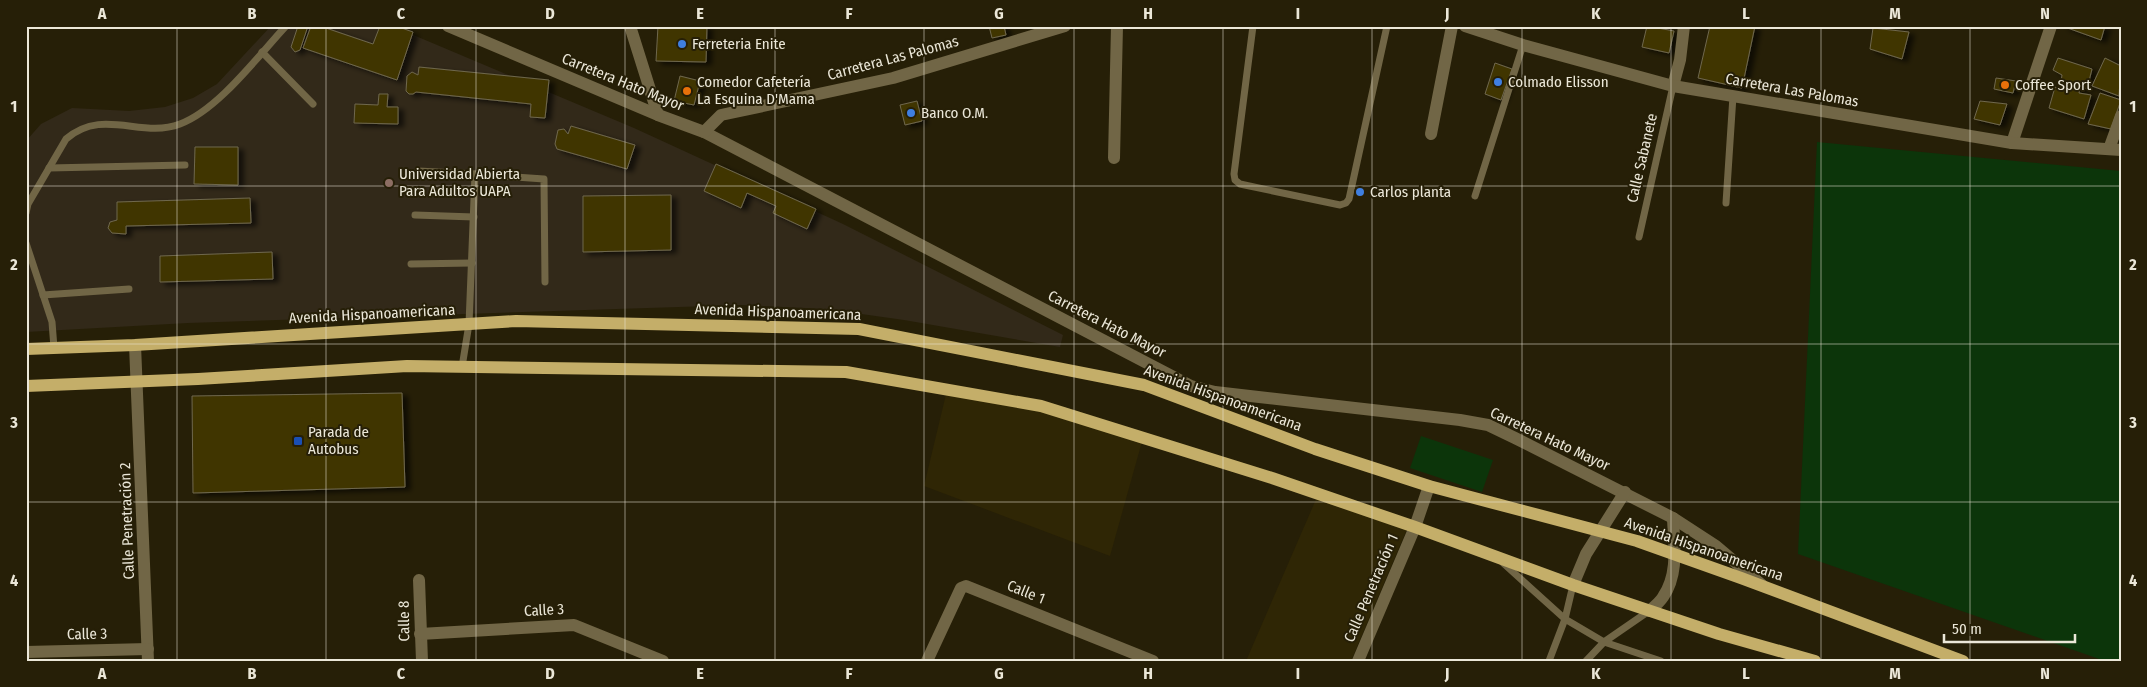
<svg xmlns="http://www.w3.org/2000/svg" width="2147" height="687" font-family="'Fira Sans Condensed',sans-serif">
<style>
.built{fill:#2f2605}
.education{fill:#322919}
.green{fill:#0c350a}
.building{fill:#403403;stroke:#6f684d;filter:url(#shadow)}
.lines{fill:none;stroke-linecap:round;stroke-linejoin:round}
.service{stroke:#716646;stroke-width:7}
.minor{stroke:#716646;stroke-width:12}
.tertiary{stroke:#716646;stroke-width:12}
.primary{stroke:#c4ae69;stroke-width:12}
.grid{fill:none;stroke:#ebe7d8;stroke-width:1;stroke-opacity:0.55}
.shop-dot{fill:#3f7fe0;stroke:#261f07;stroke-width:2}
.food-dot{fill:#e8710a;stroke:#261f07;stroke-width:2}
.education-dot{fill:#8d6e63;stroke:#261f07;stroke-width:2}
.transit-dot{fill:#1a4fb4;stroke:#261f07;stroke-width:2}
.labels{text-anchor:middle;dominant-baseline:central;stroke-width:4;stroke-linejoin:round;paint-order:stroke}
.poi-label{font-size:15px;fill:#ebe7d8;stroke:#261f07;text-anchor:start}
.street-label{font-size:15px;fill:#ebe7d8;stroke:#261f07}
.neatline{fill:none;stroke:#ebe7d8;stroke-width:2}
.grid-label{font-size:16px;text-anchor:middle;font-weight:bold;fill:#ebe7d8}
</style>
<defs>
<filter id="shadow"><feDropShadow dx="5.5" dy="3" stdDeviation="2.5" flood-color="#0009"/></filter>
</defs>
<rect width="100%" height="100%" fill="#261f07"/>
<g class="built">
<polygon points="947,390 1041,406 1143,438 1110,556 924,486"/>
<polygon points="1317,497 1407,529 1351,661 1246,661"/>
</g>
<polygon class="education" points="271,26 392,26 634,128 843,224 1063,335 1060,347 904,320 826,309 741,305 188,323 26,332 26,141 41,124 72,108 129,111 165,107 193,98 217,84"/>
<g class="green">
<polygon points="1817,142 2121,171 2121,661 2105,661 1798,554"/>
<polygon points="1421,436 1493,460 1482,492 1410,468"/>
</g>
<g class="building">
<polygon points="298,26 306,26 307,29 300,50 295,52 291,47"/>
<polygon points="311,26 320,26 373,44 380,26 396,26 413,32 397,80 303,48"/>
<polygon points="658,26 707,26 706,62 656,61"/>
<polygon points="989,26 1004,26 1006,35 992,38"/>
<polygon points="1647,26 1674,31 1669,53 1642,47"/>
<polygon points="1710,26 1755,26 1742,88 1698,78"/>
<polygon points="2062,26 2105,26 2101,40"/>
<polygon points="1873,28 1909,32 1902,59 1870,49"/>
<polygon points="2058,58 2092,69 2087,89 2080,86 2079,93 2091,95 2084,119 2049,108 2055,87 2060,89 2062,75 2053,70"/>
<polygon points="2105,58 2121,66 2119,96 2092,86"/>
<polygon points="1495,63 1512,69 1501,100 1485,94"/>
<polygon points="419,67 549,80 545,118 530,117 531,104 416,92 413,94 409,94 406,91 407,76 412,72 418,75"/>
<polygon points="680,76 700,81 694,105 674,101"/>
<polygon points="1996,78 2016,81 2013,93 1994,89"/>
<polygon points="2100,93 2121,100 2111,129 2088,124"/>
<polygon points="379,94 388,94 387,107 398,107 398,124 354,123 355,104 378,105"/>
<polygon points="917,101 922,121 905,125 900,105"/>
<polygon points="1980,101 2007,104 2000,125 1974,119"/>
<polygon points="571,126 635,145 627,169 557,149 555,144 558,130 564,129 568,134"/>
<polygon points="195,147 238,147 238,185 194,184"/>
<polygon points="716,164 816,209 807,229 773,213 776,206 747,193 741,208 704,191"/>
<polygon points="671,195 671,250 583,252 583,196"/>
<polygon points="250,198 251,223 126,226 126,234 112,233 108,228 110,222 117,220 117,202"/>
<polygon points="272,252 273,279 160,282 160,256"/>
<polygon points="402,393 405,487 193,493 192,396"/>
</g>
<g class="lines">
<g class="service">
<polyline points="1253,26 1234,174 1235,180 1240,184 1340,205 1346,203 1349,199 1387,26"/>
<polyline points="262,52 313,104"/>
<polyline points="49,168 185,165"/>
<polyline points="418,171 475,174"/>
<polyline points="1475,196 1523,45"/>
<polyline points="1726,203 1733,96"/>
<path d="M 26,213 L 28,204 L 66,139 C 103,107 141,139 180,124 C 218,110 258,56 286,26"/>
<polyline points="415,215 474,217"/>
<polyline points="1639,237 1673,86"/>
<polyline points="26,243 52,322 54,348"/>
<polyline points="411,264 472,263"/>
<polyline points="43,295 129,289"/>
<polyline points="462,367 469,324 475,174 544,179 545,282"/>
<polyline points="1503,563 1565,619 1604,642 1661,661"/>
<polyline points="1549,661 1565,619 1573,585"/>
<polyline points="1586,661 1604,642 1649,611"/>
</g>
<g class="minor">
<polyline points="630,26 658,115"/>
<polyline points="1673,86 1680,60 1684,26"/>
<polyline points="1431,134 1452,26"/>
<polyline points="2012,143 2051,26"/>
<polyline points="2109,149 2121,116"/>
<polyline points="1114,158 1117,26"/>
<polyline points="135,345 148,661"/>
<polyline points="419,580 422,661"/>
<polyline points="420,634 574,625 663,661"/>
<polyline points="26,652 148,649"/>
<polyline points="927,661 961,588 966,586 1153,661"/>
<polyline points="1358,661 1415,527 1429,486"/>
</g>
<g class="tertiary">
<polyline points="448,26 658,115 704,132 1191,386 1215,392 1460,420 1488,425 1515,438 1673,518 1716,546 1762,585"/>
<polyline points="1465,26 1523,45 1673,86 2012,143 2121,150"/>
<polyline points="704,132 721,115 893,78 1065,26"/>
<polyline points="1573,585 1586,554 1625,492"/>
<path d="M 1649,611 C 1654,607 1660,602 1663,597 C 1679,574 1674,544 1673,518"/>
</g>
<g class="primary">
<polyline points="26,349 135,345 516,321 859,329 1144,385 1315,449 1429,486 1637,541 1741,578 1963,661"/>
<polyline points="26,386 198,379 407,366 846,372 1041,406 1272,478 1415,527 1573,585 1719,634 1815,661"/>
</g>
</g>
<path class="grid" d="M 177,26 L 177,661M 326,26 L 326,661M 476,26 L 476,661M 625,26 L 625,661M 775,26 L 775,661M 924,26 L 924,661M 1074,26 L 1074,661M 1223,26 L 1223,661M 1372,26 L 1372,661M 1522,26 L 1522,661M 1671,26 L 1671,661M 1821,26 L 1821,661M 1970,26 L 1970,661M 26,186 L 2121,186M 26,344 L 2121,344M 26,502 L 2121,502"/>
<g class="shop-dot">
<circle cx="682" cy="44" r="5"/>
<circle cx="1498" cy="82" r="5"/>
<circle cx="911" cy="113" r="5"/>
<circle cx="1360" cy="192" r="5"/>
</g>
<g class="food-dot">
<circle cx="2005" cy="85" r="5"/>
<circle cx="687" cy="91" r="5"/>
</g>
<circle class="education-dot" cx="389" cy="183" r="5"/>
<rect class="transit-dot" x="293" y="436" width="10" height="10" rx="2.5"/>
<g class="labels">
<g class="poi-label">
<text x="692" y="44">Ferreteria Enite</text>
<text x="697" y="82">Comedor Cafetería<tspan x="697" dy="17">La Esquina D'Mama</tspan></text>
<text x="1508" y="82">Colmado Elisson</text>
<text x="2015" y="85">Coffee Sport</text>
<text x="921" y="113">Banco O.M.</text>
<text x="399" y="174">Universidad Abierta<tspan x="399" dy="17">Para Adultos UAPA</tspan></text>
<text x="1370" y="192">Carlos planta</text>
<text x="308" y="432">Parada de<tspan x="308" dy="17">Autobus</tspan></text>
</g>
<g class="street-label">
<text transform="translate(893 58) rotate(-15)">Carretera Las Palomas</text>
<text transform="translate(623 82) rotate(22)">Carretera Hato Mayor</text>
<text transform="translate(1792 90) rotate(10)">Carretera Las Palomas</text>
<text transform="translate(1642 158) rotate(-77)">Calle Sabanete</text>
<text transform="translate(778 312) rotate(2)">Avenida Hispanoamericana</text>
<text transform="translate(372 314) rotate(-3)">Avenida Hispanoamericana</text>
<text transform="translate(1107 324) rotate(27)">Carretera Hato Mayor</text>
<text transform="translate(1223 398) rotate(20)">Avenida Hispanoamericana</text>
<text transform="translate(1550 439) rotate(25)">Carretera Hato Mayor</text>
<text transform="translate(127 521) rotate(-92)">Calle Penetración 2</text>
<text transform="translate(1704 549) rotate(19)">Avenida Hispanoamericana</text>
<text transform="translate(1371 588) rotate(-67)">Calle Penetración 1</text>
<text transform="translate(1026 592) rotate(22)">Calle 1</text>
<text transform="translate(544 610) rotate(-3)">Calle 3</text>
<text transform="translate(404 621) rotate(-91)">Calle 8</text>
<text transform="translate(87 634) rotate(-1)">Calle 3</text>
</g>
</g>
<rect width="2147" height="687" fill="none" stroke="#261f07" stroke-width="55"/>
<path d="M1944 634v8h131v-8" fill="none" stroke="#ebe7d8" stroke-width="2.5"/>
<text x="1952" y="634" font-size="15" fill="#ebe7d8" stroke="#261f07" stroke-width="4" paint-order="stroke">50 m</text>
<rect x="28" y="28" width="2092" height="632" class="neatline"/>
<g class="grid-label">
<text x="102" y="19">A</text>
<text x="252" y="19">B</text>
<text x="401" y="19">C</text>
<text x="550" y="19">D</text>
<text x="700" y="19">E</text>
<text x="849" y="19">F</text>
<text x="999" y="19">G</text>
<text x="1148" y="19">H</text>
<text x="1298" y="19">I</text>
<text x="1447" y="19">J</text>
<text x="1596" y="19">K</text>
<text x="1746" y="19">L</text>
<text x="1895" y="19">M</text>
<text x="2045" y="19">N</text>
<text x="14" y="112">1</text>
<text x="2133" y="112">1</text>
<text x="14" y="270">2</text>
<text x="2133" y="270">2</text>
<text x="14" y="428">3</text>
<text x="2133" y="428">3</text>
<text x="14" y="586">4</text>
<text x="2133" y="586">4</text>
<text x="102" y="679">A</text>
<text x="252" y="679">B</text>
<text x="401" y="679">C</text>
<text x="550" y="679">D</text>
<text x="700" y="679">E</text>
<text x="849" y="679">F</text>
<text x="999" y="679">G</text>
<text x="1148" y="679">H</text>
<text x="1298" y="679">I</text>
<text x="1447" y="679">J</text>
<text x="1596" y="679">K</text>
<text x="1746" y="679">L</text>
<text x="1895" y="679">M</text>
<text x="2045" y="679">N</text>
</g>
</svg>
